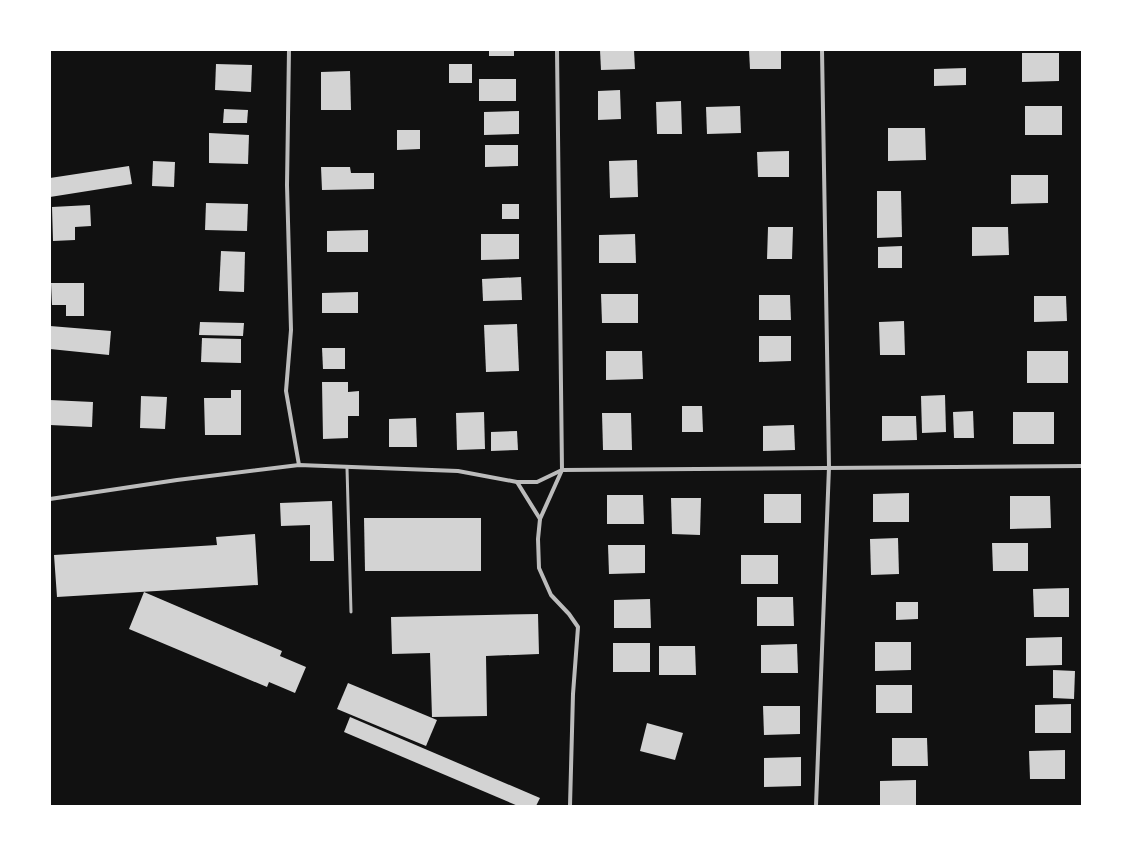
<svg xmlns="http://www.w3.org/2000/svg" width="1132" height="856" font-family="'Roboto Serif',serif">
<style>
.building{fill:#d3d3d3}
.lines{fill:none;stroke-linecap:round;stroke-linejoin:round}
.service{stroke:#bcbcbc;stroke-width:3}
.minor{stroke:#bcbcbc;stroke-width:4}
</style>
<rect width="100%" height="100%" fill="#111"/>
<g class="building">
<rect x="489" y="50" width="25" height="6"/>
<polygon points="600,50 634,50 635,69 601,70"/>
<polygon points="749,50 781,50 781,69 750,69"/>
<polygon points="1022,53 1059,53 1059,81 1022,82"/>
<polygon points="216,64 252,65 251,92 215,90"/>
<rect x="449" y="64" width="23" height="19"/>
<polygon points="966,68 966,85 934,86 934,69"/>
<polygon points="350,71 351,110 321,110 321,72"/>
<rect x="479" y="79" width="37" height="22"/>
<polygon points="620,90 621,119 598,120 598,91"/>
<polygon points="681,101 682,134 657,134 656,102"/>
<polygon points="740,106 741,133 707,134 706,107"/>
<rect x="1025" y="106" width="37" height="29"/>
<polygon points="224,109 248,110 247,123 223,123"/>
<polygon points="519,111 519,134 484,135 484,112"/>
<polygon points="888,128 925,128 926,160 888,161"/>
<polygon points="397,130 420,130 420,149 397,150"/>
<polygon points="209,133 249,135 248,164 209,163"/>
<polygon points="485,145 518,145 518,166 485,167"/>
<polygon points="789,151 789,177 758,177 757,152"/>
<polygon points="637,160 638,197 610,198 609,161"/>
<polygon points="153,161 175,162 174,187 152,186"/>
<polygon points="129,166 132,184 50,197 50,178"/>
<polygon points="321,167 350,167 351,173 374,173 374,189 322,190"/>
<polygon points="1011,175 1048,175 1048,203 1011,204"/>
<polygon points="877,191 901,191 902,237 877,238"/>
<polygon points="206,203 248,204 247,231 205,230"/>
<rect x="502" y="204" width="17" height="15"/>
<polygon points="90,205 91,226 75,227 75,240 53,241 52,207"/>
<polygon points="768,227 793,227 792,259 767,259"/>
<polygon points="972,227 1008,227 1009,255 972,256"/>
<polygon points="368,230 368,252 327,252 327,231"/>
<polygon points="481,234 519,234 519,259 481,260"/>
<polygon points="635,234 636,263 599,263 599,235"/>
<polygon points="902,246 902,268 878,268 878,247"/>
<polygon points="221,251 245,252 244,292 219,291"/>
<polygon points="521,277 522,300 483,301 482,279"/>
<polygon points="51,283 84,283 84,316 66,316 66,305 52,305"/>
<polygon points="358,292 358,313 322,313 322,293"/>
<polygon points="601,294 638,294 638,323 602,323"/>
<polygon points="759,295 790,295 791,320 759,320"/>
<polygon points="1034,296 1066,296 1067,321 1034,322"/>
<polygon points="904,321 905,355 880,355 879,322"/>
<polygon points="200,322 244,323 243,336 199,335"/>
<polygon points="517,324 519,371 486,372 484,325"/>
<polygon points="50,326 111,331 109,355 50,349"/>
<polygon points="759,336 791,336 791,361 759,362"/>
<polygon points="202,338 241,339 241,363 201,362"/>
<polygon points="322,348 345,348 345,369 323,369"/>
<polygon points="606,351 642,351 643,379 606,380"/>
<rect x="1027" y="351" width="41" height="32"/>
<polygon points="322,382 348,382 348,392 359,391 359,416 348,416 348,438 323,439"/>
<polygon points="231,390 241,390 241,435 205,435 204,398 231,398"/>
<polygon points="945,395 946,432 922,433 921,396"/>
<polygon points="141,396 167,397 165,429 140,428"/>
<polygon points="50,400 93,402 92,427 50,425"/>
<polygon points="682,406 702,406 703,432 682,432"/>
<polygon points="973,411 974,438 954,438 953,412"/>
<polygon points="484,412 485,449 457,450 456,413"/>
<rect x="1013" y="412" width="41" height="32"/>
<polygon points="602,413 631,413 632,450 603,450"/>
<polygon points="882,416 916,416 917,440 882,441"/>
<polygon points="416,418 417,447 389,447 389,419"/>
<polygon points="794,425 795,450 763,451 763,426"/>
<polygon points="517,431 518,450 491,451 491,432"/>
<polygon points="909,493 909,522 873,522 873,494"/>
<rect x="764" y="494" width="37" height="29"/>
<polygon points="607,495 643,495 644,524 607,524"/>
<polygon points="1010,496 1050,496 1051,528 1010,529"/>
<polygon points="671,498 701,498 700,535 672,534"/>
<polygon points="332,501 334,561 310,561 310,525 281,526 280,503"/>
<polygon points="364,518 481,518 481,571 365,571"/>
<polygon points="255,534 258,585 57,597 54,555 217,545 216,537"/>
<polygon points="898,538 899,574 871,575 870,539"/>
<polygon points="992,543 1028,543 1028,571 993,571"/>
<polygon points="608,545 645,545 645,573 609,574"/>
<rect x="741" y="555" width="37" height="29"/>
<polygon points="1069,588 1069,617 1034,617 1033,589"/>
<polygon points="144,592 282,651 280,656 306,667 295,693 269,682 267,687 129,629"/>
<polygon points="757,597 793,597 794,626 757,626"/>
<polygon points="650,599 651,628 614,628 614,600"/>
<polygon points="896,602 918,602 918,619 896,620"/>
<polygon points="538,614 539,654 486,656 487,716 432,717 430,653 392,654 391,617"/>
<polygon points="1062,637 1062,665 1026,666 1026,638"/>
<polygon points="875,642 911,642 911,670 875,671"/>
<rect x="613" y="643" width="37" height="29"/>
<polygon points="797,644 798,673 761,673 761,645"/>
<polygon points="659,646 695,646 696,675 659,675"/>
<polygon points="1053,670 1075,671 1074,699 1053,698"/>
<polygon points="348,683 437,720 426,746 337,709"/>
<rect x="876" y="685" width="36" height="28"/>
<polygon points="1071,704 1071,733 1035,733 1035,705"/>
<polygon points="763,706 800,706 800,734 764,735"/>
<polygon points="350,717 540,798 536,806 518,806 344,732"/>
<polygon points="647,723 683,733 675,760 640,751"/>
<polygon points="892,738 927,738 928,766 892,766"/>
<polygon points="1065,750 1065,779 1030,779 1029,751"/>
<polygon points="801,757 801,786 764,787 764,758"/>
<polygon points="916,780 916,806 880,806 880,781"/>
</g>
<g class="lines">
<polyline class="service" points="347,468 351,612"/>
<g class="minor">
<polyline points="289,50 287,185 291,330 286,391 299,465"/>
<polyline points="557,50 562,470 540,519 538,539 539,568 551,595 569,614 578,627 573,694 570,806"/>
<polyline points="517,482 540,519"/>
<polyline points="50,499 177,480 299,465 458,471 517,482 537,482 562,470 1082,466"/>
<polyline points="816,806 829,467 822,50"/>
</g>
</g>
<rect width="1132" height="856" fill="none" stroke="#ffffff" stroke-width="102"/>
</svg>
